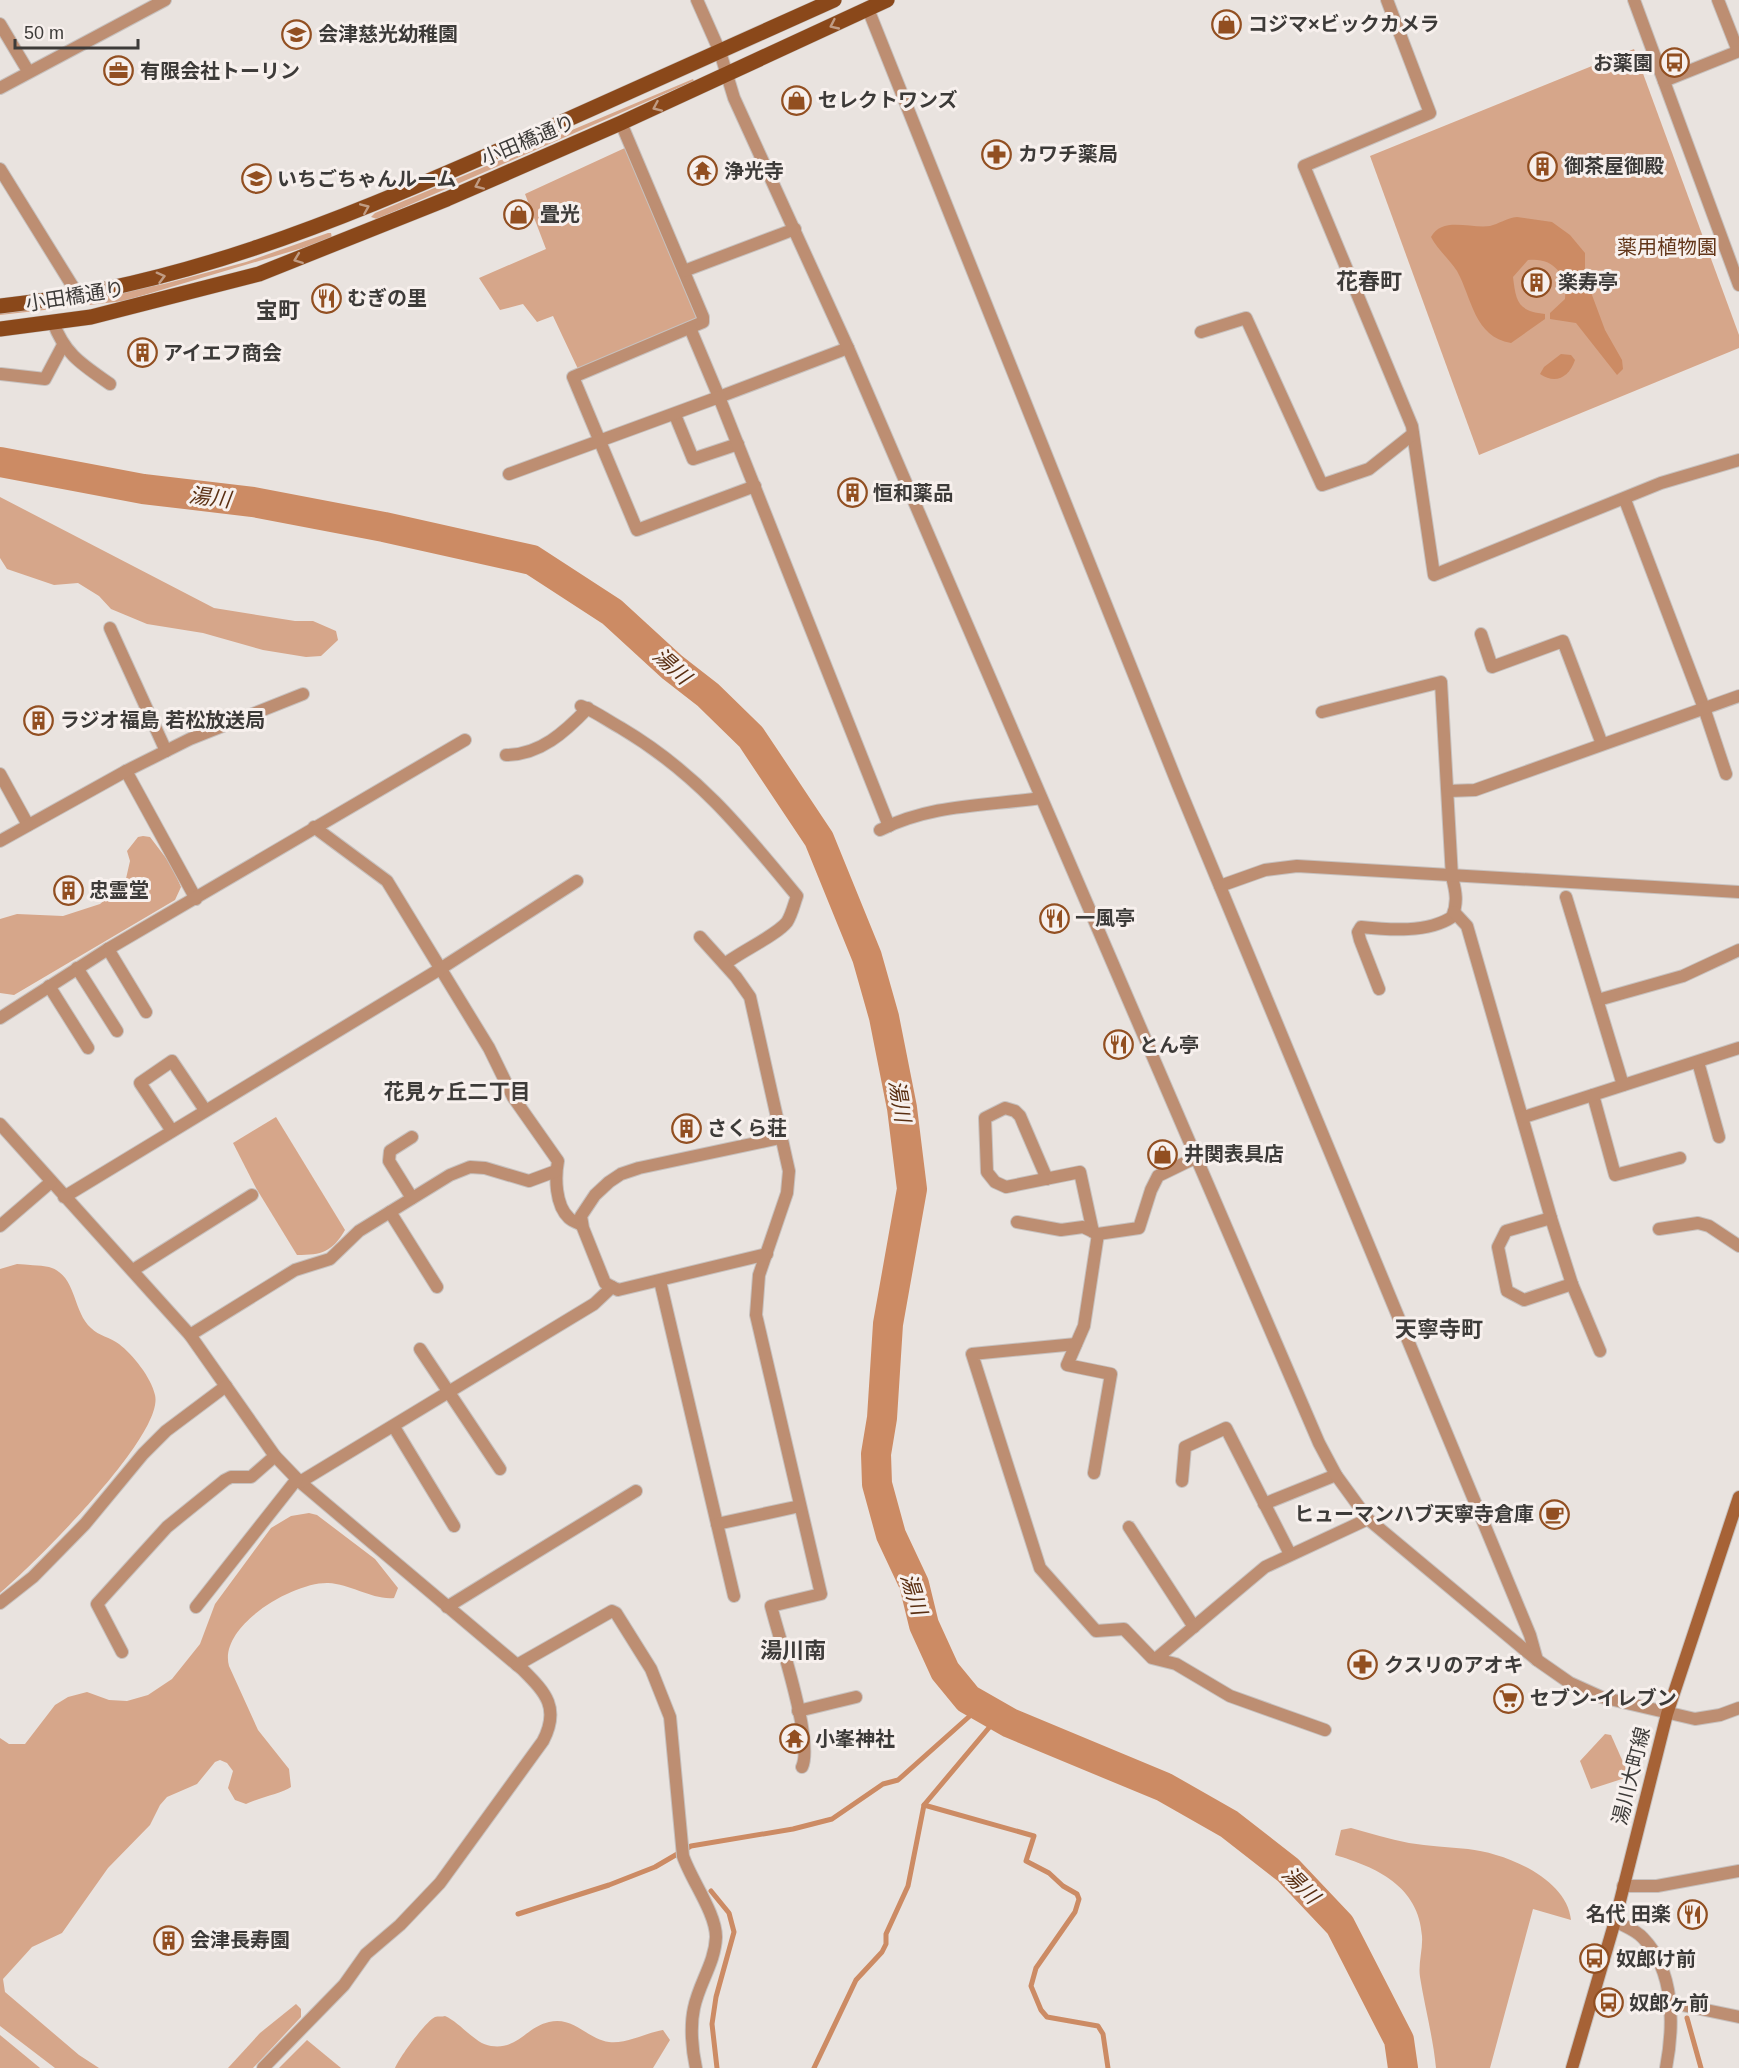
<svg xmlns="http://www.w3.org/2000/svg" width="1739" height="2068" font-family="Arial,'Noto Sans JP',sans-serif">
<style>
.green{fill:#d6a68a}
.water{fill:#cc8b64}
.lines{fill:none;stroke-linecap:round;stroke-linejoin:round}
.stream{stroke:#cc8b64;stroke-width:5}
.river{stroke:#cc8b64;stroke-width:30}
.minor-casing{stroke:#c7c1be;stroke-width:14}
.tertiary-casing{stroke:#c7c1be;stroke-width:14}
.secondary-casing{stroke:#c7c1be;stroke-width:14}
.primary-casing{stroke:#c7c1be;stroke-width:16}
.minor{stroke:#bd8e72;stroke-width:12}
.tertiary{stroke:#bd8e72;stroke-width:12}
.secondary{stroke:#a66236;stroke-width:12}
.primary{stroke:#8a481a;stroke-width:15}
.oneway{stroke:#c09c84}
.labels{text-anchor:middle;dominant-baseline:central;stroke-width:6;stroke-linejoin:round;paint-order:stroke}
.poi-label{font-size:20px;font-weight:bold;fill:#3d3b39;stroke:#f7f0ed;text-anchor:start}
.street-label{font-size:20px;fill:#3d3b39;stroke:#f7f0ed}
.park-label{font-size:20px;fill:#623518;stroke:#f7f0ed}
.water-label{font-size:21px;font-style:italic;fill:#5a2f12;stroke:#f7f0ed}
.neighbourhood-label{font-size:21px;font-weight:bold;fill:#3d3b39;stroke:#f7f0ed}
.quarter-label{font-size:22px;font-weight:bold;fill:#3d3b39;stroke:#f7f0ed}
</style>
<rect width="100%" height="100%" fill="#e9e3df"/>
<g class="green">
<polygon points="1634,49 1739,335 1739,348 1479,455 1370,156"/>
<polygon points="693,79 694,81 377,219 371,217 375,213"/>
<polygon points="627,147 697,319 578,369 553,316 537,322 523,304 500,310 479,278 546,249 525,194"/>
<polygon points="328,233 331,233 332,238 326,241 124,301 0,315 0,313 164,284 246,262"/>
<polygon points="0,497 214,608 295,621 313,621 336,631 338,640 321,656 306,657 263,650 203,633 147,624 111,609 99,596 78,583 54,585 7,569 0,558"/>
<polygon points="143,836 150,837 172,866 181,887 175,900 14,995 0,993 0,919 17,914 63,916 100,904 125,883 130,861 127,851 138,837"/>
<path d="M 276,1117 L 345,1230 C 332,1252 322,1255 297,1255 L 256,1188 L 233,1143 Z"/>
<path d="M 17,1264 C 27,1265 39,1265 49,1267 C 77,1275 72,1311 91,1328 C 99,1336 110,1337 119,1344 C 133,1355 151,1377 155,1395 C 165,1435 32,1566 0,1593 L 0,1269 Z"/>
<path d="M 309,1513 L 317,1515 L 375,1559 L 398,1588 L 394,1598 C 372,1600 351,1584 328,1583 C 293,1582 218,1626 229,1666 L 258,1730 L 289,1769 L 291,1787 C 283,1793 258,1798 246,1804 L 235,1800 L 228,1788 L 233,1771 L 227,1763 L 220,1760 L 215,1762 L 197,1784 L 167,1797 L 160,1805 L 150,1825 L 108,1868 L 62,1933 L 32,1947 L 3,1979 L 5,1992 L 79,2055 L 99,2068 L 55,2068 L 0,2026 L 0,1738 L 9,1744 L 25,1744 L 55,1705 L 68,1697 L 87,1692 L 109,1700 L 127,1701 L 148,1695 L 172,1679 L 200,1644 L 215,1604 L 271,1528 L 291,1516 Z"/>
<polygon points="1605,1734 1611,1735 1627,1771 1625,1778 1591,1789 1580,1761"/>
<path d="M 1351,1828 C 1370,1833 1389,1839 1409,1843 C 1429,1846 1448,1847 1468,1849 C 1505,1853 1567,1878 1571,1920 L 1533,1909 L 1490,2068 L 1436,2068 C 1433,2037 1425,2008 1420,1977 C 1418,1963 1423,1950 1422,1936 C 1419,1886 1376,1867 1335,1855 L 1341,1830 Z"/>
<polygon points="296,2004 301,2009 301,2017 253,2068 228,2068 260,2033"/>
<path d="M 445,2016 C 461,2023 475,2044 491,2046 C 518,2050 526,2027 549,2022 C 574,2016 587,2039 609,2042 C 627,2044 645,2033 663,2030 L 670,2040 L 653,2068 L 395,2068 C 399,2058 425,2022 435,2017 C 438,2016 442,2017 445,2016 Z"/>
<polygon points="0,2035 40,2068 0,2068"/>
<polygon points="307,2040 341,2068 279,2068"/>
</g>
<g class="water">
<path d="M 1517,217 L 1552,222 L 1570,235 L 1585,253 L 1585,270 L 1592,295 L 1605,330 L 1622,360 L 1623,369 L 1617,375 L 1576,323 L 1550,319 L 1550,313 L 1565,299 C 1567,275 1554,257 1528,260 L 1513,277 C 1516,302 1518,311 1545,314 L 1545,319 L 1511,343 C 1474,337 1472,298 1457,271 C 1449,259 1438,250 1431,237 C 1442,216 1471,229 1490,226 C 1498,224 1507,218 1517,217 Z"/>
<path d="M 1561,354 L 1571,355 L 1575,360 C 1569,377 1556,385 1540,374 L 1544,367 Z"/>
</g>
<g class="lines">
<g class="stream">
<polyline points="924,1805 1034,1836 1026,1861 1049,1873 1063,1886 1077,1894 1079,1899 1075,1912 1036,1968 1031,1986 1041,2010 1047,2017 1098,2026 1103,2034 1108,2068"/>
<polyline points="711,1891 729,1913 734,1932 716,1997 712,2024 717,2068"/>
<polyline points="518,1914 609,1885 655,1867 691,1846 793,1829 832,1819 883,1784 898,1780 981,1706"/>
<polyline points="1687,2018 1701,2068"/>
<polyline points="814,2068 856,1980 882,1952 886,1944 886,1934 908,1886 924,1805 998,1717"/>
</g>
<polyline class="river" points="0,462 143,489 253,502 384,527 532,560 612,612 672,667 708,695 751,737 819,839 867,957 884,1017 902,1108 912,1189 888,1324 882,1418 876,1454 877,1484 891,1535 914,1584 924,1625 945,1671 968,1699 1010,1723 1164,1787 1229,1824 1288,1870 1340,1925 1399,2040 1403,2068"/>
<defs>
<g id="minor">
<polyline points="1387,0 1430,113 1304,166 1412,426 1434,575 1661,483 1739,460"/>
<polyline points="1634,0 1739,285"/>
<polyline points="1718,0 1738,51"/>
<polyline points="868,9 1178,785 1530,1635 1537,1660"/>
<polyline points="0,24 28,71"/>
<polyline points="1664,81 1739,51"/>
<polyline points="0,88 165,0"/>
<polyline points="621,123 703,317 703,322 573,377 637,530 755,486"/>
<polyline points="0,169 78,295"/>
<polyline points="684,271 795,229"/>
<path d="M 53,322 C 65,355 83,365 110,384"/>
<polyline points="690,328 719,397 848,348"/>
<polyline points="1201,332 1246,318 1322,485 1369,469 1413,434"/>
<polyline points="1,374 45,379 63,345"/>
<polyline points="675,415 693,459 738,444"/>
<polyline points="509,474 719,397 889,826"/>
<polyline points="1625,500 1704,708 1726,774"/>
<polyline points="110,628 166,751"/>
<polyline points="1481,634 1492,667 1563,641 1602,744"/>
<path d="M 581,706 C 595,711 608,721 621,728 C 697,773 742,829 797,896 C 794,904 792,914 787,922 C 777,935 740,952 725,964"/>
<path d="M 1322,712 L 1441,682 L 1452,877 C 1456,892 1458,903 1452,917 C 1428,933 1389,930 1361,927 L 1358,932 L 1360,940 L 1379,989"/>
<path d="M 506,755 C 540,755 565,732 588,708"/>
<polyline points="126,771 196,899"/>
<polyline points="0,774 28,825"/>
<polyline points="1448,791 1475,790 1739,696"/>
<path d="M 314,827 L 387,881 L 489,1048 L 513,1097 L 558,1161 C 555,1177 555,1205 569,1218 C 572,1221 578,1223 582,1225"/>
<path d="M 880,830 C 931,804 986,806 1041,798"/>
<polyline points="0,841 126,771 190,739 303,694"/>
<polyline points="1220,886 1265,870 1297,866 1739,892"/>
<polyline points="1566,897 1623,1085"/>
<polyline points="1454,912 1467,926 1551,1218 1572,1284 1600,1351"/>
<path d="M 700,937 L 736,977 L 750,997 L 789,1171 L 787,1193 L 759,1275 L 756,1315 L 821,1594 L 771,1606 C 779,1638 814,1742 802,1767"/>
<polyline points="108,949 146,1012"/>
<polyline points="77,968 117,1031"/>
<polyline points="49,986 88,1048"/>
<polyline points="1598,1000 1683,976 1739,950"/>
<polyline points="0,1018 108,949 465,740"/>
<polyline points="1698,1062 1719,1137"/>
<polyline points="1593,1095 1615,1175 1680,1158"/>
<polyline points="1524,1117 1739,1048"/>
<path d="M 0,1124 L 190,1335 L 275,1456 L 300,1482 L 523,1670 C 546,1693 560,1708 543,1741 L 440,1883 L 400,1925 L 366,1954 L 344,1985 L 263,2068"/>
<polyline points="172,1131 140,1083 172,1061 205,1110"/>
<polyline points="412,1137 390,1151 389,1161 412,1198"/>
<polyline points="1047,1179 1020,1116 1015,1111 1005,1108 985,1118 987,1172 995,1182 1006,1187 1080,1172 1093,1232"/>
<polyline points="64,1197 440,969 577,881"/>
<polyline points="390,1212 437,1287"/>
<polyline points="1551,1218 1506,1231 1498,1247 1507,1291 1524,1300 1572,1284"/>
<polyline points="1017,1222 1061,1230 1083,1227 1098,1234 1139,1228 1151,1190 1158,1176 1197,1157"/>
<polyline points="0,1226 51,1182"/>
<polyline points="1659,1229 1698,1223 1709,1226 1739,1246"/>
<polyline points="767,1254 618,1290 605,1283 583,1228 581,1216 595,1195 609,1182 621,1174 639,1168 780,1138"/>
<polyline points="133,1270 252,1195"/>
<polyline points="660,1281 734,1596"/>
<polyline points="190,1335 295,1270 330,1259 359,1231 450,1175 470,1167 485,1168 529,1181 556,1171"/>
<polyline points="1076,1344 972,1354 1040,1568 1096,1631 1124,1629 1152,1658 1176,1664 1230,1696 1325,1730"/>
<polyline points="420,1349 500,1469"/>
<polyline points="394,1427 454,1526"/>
<polyline points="1094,1473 1111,1374 1067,1365 1084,1326 1098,1234"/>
<polyline points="1182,1481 1185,1447 1226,1428 1290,1554"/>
<polyline points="300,1482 594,1304 612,1287"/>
<polyline points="1264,1504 1336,1475"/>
<polyline points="717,1524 800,1506"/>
<polyline points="1129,1527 1194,1627"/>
<polyline points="0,1603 33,1577 85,1524 143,1454 166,1431 226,1386"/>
<polyline points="196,1607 297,1479"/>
<polyline points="447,1607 636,1491"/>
<polyline points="122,1652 97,1604 167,1527 225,1480 231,1477 251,1477 275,1456"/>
<polyline points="1158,1657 1265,1567 1368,1519"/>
<path d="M 517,1665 L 612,1611 L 616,1613 L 651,1669 L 670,1717 L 683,1856 C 691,1880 716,1913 716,1937 C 715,1963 699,1983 694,2008 C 690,2026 692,2050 696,2068"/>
<polyline points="798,1711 856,1697"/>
<polyline points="1623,1886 1657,1886 1739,1871"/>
<path d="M 1615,1921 C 1624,1926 1636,1930 1643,1938 C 1675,1971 1674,2026 1666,2068"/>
<polyline points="1672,2003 1739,2017"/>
</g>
<polyline id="tertiary" points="697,0 720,52 734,98 848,348 1319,1443 1336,1475 1368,1519 1537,1660 1570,1683 1601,1697 1695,1719 1720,1715 1739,1708"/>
<polyline id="secondary" points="1572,2068 1615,1921 1667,1714 1739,1497"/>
<g id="primary">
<path d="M 0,306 C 178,287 333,223 495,152 C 608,102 721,51 834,0"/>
<polyline points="0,329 91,317 259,274 447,199 621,123 887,0"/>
</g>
</defs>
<use href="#minor" class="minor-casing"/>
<use href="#tertiary" class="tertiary-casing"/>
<use href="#secondary" class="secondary-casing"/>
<use href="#primary" class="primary-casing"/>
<use href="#minor" class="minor"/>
<use href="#tertiary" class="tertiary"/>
<use href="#secondary" class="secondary"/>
<use href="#primary" class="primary"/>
</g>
<defs><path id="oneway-chevron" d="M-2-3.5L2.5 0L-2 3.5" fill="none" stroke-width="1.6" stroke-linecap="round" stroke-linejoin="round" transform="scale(1.5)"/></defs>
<g class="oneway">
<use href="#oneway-chevron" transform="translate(834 25) rotate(155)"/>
<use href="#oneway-chevron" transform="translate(657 107) rotate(156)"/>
<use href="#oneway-chevron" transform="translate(479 185) rotate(156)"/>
<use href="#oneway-chevron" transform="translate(365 208) rotate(-23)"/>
<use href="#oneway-chevron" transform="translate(298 259) rotate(159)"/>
<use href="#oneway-chevron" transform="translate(161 277) rotate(-15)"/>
</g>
<defs>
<symbol id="shop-ring" viewBox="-11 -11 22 22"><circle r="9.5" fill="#f7f0ed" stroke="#924f21" stroke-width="1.5"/><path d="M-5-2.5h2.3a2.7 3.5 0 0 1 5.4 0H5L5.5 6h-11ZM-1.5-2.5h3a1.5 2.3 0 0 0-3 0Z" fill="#924f21"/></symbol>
<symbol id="school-ring" viewBox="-11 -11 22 22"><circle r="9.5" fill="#f7f0ed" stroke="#924f21" stroke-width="1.5"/><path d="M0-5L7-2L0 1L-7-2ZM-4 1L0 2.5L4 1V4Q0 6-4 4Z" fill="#924f21"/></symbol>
<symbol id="bus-ring" viewBox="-11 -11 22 22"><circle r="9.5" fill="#f7f0ed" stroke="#924f21" stroke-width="1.5"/><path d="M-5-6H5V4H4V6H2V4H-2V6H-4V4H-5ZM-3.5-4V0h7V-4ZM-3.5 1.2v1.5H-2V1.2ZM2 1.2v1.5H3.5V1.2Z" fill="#924f21"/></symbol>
<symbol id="office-ring" viewBox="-11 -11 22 22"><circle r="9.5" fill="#f7f0ed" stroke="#924f21" stroke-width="1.5"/><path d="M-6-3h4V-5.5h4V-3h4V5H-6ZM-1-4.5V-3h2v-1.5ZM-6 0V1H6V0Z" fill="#924f21"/></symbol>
<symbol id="pharmacy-ring" viewBox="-11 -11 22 22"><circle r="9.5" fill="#f7f0ed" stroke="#924f21" stroke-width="1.5"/><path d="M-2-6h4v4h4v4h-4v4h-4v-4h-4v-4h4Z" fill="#924f21"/></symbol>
<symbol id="building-ring" viewBox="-11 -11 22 22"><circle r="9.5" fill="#f7f0ed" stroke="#924f21" stroke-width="1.5"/><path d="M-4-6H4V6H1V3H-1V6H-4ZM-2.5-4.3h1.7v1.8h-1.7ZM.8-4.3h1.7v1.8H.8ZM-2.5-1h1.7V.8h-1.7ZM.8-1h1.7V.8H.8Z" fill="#924f21"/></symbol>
<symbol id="temple-ring" viewBox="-11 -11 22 22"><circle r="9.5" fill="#f7f0ed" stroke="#924f21" stroke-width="1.5"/><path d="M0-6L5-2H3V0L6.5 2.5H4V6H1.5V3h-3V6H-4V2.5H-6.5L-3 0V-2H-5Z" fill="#924f21"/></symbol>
<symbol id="restaurant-ring" viewBox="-11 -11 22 22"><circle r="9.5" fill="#f7f0ed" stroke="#924f21" stroke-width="1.5"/><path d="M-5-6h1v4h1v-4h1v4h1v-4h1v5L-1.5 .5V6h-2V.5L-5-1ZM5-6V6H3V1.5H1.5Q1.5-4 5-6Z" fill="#924f21"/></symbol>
<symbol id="cafe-ring" viewBox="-11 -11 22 22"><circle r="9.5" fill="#f7f0ed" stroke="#924f21" stroke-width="1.5"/><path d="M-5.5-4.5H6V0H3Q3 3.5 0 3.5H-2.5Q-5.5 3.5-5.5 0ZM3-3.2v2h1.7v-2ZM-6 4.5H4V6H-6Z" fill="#924f21"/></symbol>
<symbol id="supermarket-ring" viewBox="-11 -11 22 22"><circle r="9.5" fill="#f7f0ed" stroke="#924f21" stroke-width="1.5"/><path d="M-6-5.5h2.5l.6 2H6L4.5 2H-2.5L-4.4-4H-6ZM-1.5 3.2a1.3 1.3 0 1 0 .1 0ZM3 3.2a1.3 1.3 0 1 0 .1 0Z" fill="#924f21"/></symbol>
</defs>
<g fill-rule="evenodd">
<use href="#shop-ring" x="1210" y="8" width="33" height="33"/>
<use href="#school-ring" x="280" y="18" width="33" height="33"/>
<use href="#bus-ring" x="1658" y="46" width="33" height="33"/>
<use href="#office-ring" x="102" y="54" width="33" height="33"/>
<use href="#shop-ring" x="780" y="84" width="33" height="33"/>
<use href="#pharmacy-ring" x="980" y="138" width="33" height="33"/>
<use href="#building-ring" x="1526" y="150" width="33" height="33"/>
<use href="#temple-ring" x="686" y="154" width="33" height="33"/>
<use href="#school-ring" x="240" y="162" width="33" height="33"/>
<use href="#shop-ring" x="502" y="198" width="33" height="33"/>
<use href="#building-ring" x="1520" y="266" width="33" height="33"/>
<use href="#restaurant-ring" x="310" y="282" width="33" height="33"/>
<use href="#building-ring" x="126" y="336" width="33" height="33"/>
<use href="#building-ring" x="836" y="476" width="33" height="33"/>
<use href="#building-ring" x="22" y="704" width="33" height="33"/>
<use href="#building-ring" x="52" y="874" width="33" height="33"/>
<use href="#restaurant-ring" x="1038" y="902" width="33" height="33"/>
<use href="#restaurant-ring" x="1102" y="1028" width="33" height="33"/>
<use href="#building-ring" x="670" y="1112" width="33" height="33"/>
<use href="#shop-ring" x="1146" y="1138" width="33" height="33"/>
<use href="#cafe-ring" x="1538" y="1498" width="33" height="33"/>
<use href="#pharmacy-ring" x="1346" y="1648" width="33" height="33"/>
<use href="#supermarket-ring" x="1492" y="1682" width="33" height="33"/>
<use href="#temple-ring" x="778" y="1722" width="33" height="33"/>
<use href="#restaurant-ring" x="1676" y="1898" width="33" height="33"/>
<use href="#building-ring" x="152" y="1924" width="33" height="33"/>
<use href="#bus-ring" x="1578" y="1942" width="33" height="33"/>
<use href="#bus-ring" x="1592" y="1986" width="33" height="33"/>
</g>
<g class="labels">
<g class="poi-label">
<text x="1248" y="24">コジマ×ビックカメラ</text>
<text x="318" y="34">会津慈光幼稚園</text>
<text x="1653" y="63" text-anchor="end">お薬園</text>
<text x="140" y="71">有限会社トーリン</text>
<text x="818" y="100">セレクトワンズ</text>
<text x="1018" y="154">カワチ薬局</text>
<text x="1564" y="166">御茶屋御殿</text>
<text x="724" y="171">浄光寺</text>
<text x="277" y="179">いちごちゃんルーム</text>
<text x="540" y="214">畳光</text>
<text x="1558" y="282">楽寿亭</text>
<text x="347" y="298">むぎの里</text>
<text x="163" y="353">アイエフ商会</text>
<text x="873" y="493">恒和薬品</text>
<text x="60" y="720">ラジオ福島 若松放送局</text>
<text x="89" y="890">忠霊堂</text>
<text x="1075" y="918">一風亭</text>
<text x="1139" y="1045">とん亭</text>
<text x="707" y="1128">さくら荘</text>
<text x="1184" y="1154">井関表具店</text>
<text x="1534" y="1514" text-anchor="end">ヒューマンハブ天寧寺倉庫</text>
<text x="1384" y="1665">クスリのアオキ</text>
<text x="1530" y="1698">セブン-イレブン</text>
<text x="815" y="1739">小峯神社</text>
<text x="1671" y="1914" text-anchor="end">名代 田楽</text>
<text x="190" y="1940">会津長寿園</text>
<text x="1616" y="1959">奴郎け前</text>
<text x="1629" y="2003">奴郎ヶ前</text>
</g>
<g class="street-label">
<text transform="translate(528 140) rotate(-23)">小田橋通り</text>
<text transform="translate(75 296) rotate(-9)">小田橋通り</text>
<text transform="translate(1631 1776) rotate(-76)">湯川大町線</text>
</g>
<g class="park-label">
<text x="1667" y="247">薬用植物園</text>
</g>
<g class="water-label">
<text transform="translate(210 497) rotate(7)">湯川</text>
<text transform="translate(672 666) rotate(42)">湯川</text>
<text transform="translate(900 1101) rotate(80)">湯川</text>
<text transform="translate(914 1594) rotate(72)">湯川</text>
<text transform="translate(1301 1885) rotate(45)">湯川</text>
</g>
<g class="neighbourhood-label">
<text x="457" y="1091">花見ヶ丘二丁目</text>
</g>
<g class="quarter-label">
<text x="1369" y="281">花春町</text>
<text x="278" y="310">宝町</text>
<text x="1439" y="1329">天寧寺町</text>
<text x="793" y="1650">湯川南</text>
</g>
</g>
<path d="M15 39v9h123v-9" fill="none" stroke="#3d3b39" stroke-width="3"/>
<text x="24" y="39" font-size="18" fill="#3d3b39" stroke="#f7f0ed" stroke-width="4.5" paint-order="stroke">50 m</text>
</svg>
